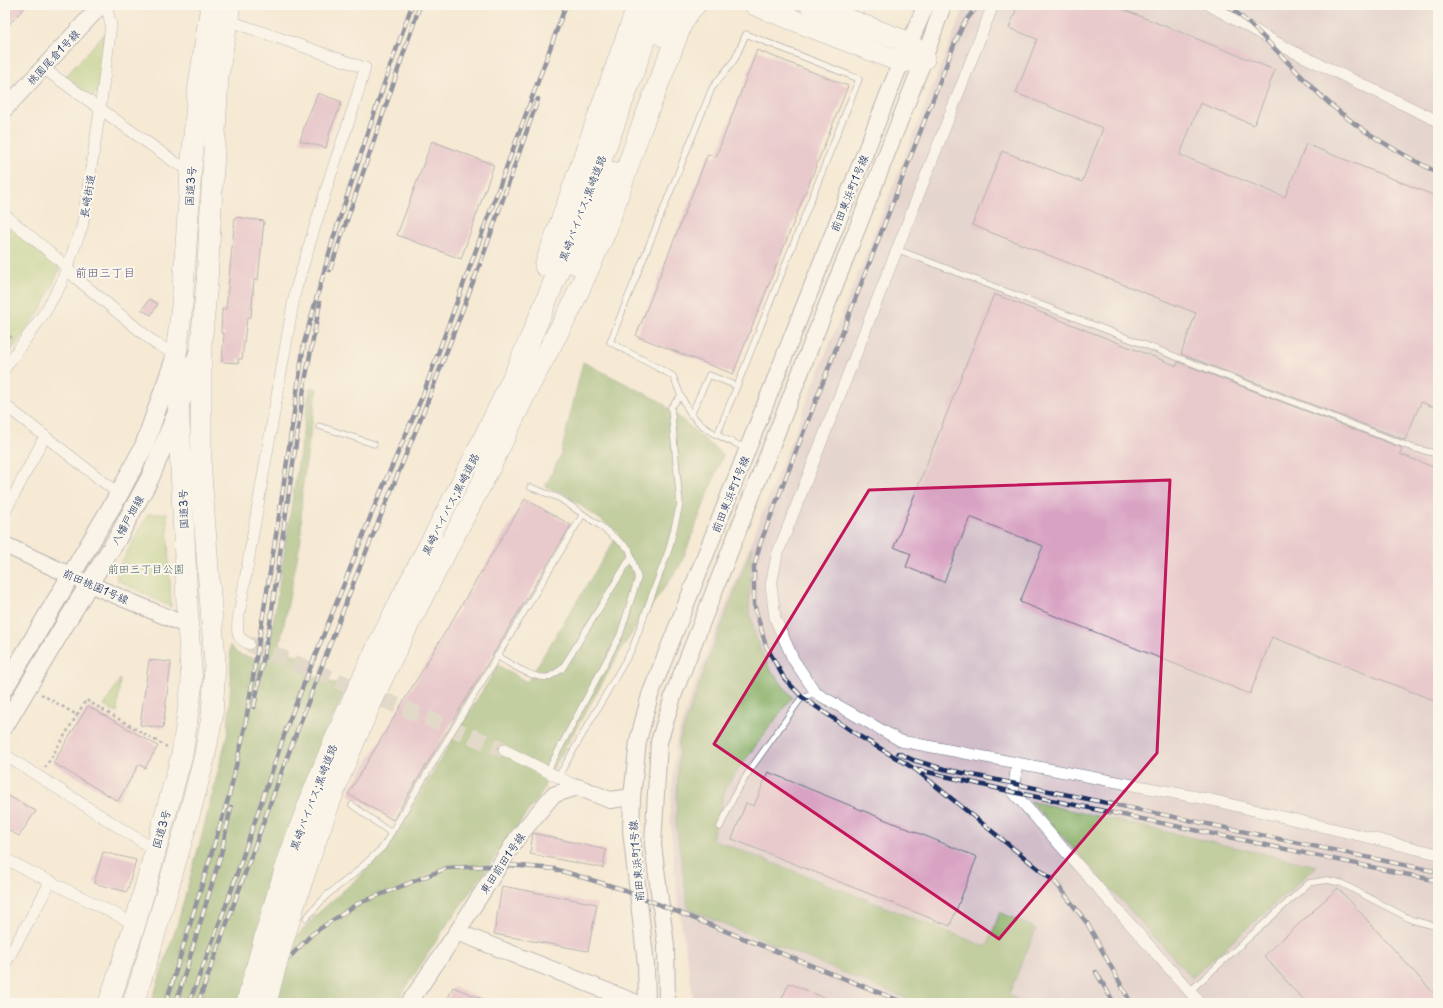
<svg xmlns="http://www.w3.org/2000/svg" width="1443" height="1008" font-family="'Playpen Sans','Klee One',sans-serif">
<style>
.industrial{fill:#d1bdc9}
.green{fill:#a4c770;stroke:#607b67}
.forest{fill:#83ac62;stroke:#4f6e60}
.building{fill:#d8a2c3}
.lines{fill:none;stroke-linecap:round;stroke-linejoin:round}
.secondary-tunnel{stroke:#cac5bc;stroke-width:16;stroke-dasharray:16 8;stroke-linecap:butt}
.lane-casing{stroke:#687087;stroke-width:7}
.street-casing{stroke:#687087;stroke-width:12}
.secondary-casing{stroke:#687087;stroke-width:18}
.primary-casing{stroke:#687087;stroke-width:20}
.highway-casing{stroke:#687087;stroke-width:22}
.path{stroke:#687087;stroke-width:2.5;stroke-dasharray:3 3;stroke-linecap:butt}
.lane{stroke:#fff;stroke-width:5.5}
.street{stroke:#fff;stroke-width:11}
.secondary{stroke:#fff;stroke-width:16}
.primary{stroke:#fff;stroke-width:18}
.highway{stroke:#fff;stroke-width:21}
.rail-casing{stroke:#1b2f5e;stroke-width:4.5}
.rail{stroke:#fbf7ec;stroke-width:3;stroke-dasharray:9;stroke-linecap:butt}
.highway-bridge-casing{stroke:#687087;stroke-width:22;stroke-linecap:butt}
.highway-bridge{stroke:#fff;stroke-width:21}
.marked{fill:none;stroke:#c2185b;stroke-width:3;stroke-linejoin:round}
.labels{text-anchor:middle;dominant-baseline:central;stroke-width:4;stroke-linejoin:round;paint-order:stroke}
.street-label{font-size:11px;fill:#1b2f5e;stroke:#fbf7ec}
.park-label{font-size:11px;fill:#445d63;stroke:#fbf7ec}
.neighbourhood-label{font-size:12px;fill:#5d5781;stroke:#fbf7ec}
</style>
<rect width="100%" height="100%" fill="#fbf7ec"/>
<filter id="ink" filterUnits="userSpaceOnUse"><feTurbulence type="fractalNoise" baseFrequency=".025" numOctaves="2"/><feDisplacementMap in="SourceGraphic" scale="8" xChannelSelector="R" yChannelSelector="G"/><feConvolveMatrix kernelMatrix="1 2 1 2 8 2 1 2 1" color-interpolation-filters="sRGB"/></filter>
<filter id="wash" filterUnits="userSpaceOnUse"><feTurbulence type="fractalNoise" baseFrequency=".012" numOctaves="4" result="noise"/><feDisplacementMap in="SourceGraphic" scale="16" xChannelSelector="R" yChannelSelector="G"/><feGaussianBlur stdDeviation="0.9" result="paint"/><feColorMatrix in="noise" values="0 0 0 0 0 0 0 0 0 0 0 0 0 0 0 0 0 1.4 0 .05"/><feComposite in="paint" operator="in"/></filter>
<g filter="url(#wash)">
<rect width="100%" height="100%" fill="#f6ead4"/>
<polygon class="industrial" points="965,5 1438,5 1438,1003 694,1003 677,897 670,815 676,741 690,698 732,589"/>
<g class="green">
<polygon points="105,33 98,93 90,96 66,76"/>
<polygon points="6,229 15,229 60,268 42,308 5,359 5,231"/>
<polygon points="167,513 171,607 117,580 116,572 148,514"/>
<polygon points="120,679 117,713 104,706"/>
</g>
<g class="forest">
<polygon points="583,362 660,401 723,455 681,564 624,645 545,783 544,789 446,926 396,1003 277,1003 281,986 255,1003 151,1003 177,925 202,835 228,732 231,679 230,645 238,654 267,662 310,387 317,389 302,490 301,539 279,649 307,659 302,671 346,688 321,747 293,941 317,914 359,877 388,846 498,665 527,682 619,533 563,493 545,487 560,457"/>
<polygon points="752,547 749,609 755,635 768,666 792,697 740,767 726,787 712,839 987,947 1000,912 1036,929 1009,994 1022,1003 917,1003 688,909 676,823 679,741 710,655"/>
<polygon points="1030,801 1317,866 1192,978"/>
</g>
<g id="blocks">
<g class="building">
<polygon points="5,5 27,5 5,29"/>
<polygon points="1018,5 1112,5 1275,70 1254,125 1200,103 1180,155 1285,197 1306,144 1438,197 1438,409 1421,402 1405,440 1181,354 1196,313 972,225 1002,151 1082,182 1103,128 1016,93 1037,39 1009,28"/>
<polygon points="757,50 848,86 733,374 636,336 708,154 716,157"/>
<polygon points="318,93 342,102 330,131 326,148 300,141 305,124"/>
<polygon points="432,141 494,165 461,259 397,235"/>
<polygon points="235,217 264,221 258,280 254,280 251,317 247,318 242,359 238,359 239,363 222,362 224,333 221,333 222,309 226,309"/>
<polygon points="994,294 1177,366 1178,362 1402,448 1400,454 1438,469 1438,702 1272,637 1250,694 1020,602 1043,546 970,517 944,582 906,567 911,554 894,547"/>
<polygon points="149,299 158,304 151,315 142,310"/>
<polygon points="525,499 571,525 393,820 348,794"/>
<polygon points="149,660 171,662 163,728 140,725"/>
<polygon points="88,706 158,746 145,768 139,764 118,801 53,763"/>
<polygon points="768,772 977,857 950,926 732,839 746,803 754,806"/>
<polygon points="5,794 36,811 19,836 5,828"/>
<polygon points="533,833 606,850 603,868 530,854"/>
<polygon points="103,852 136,860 127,892 94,883"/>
<polygon points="502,886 597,904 588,951 494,934"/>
<polygon points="1338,888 1438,998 1438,1003 1306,1003 1264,956"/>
<polygon points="789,983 837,1003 780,1003"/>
<polygon points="453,987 492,1003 446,1003"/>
</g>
</g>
</g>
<g filter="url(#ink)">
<use href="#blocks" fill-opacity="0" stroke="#687087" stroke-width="1"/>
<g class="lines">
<polyline class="secondary-tunnel" points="249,644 504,750"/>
<defs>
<g id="lane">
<polyline points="896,249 1413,448 1438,454"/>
<polyline points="681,396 673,376 610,342 712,88 735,59 746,34 859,79 737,386"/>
<polyline points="691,415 709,375 737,386 717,435"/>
<polyline points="319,426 374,444"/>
<polyline points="530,487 559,498 599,525 629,549 638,578 620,635 547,772"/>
<path d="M 497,656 C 509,663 534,680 548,677 C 552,676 558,671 562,669 L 631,557"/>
<path d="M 558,777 L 632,649 L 669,549 L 680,504 L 671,407 L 681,396 C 685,402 687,410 692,415 C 705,432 727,440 746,448"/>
<polyline points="352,805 391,833 583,514"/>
<polyline points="720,827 736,792 752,767 802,697 816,693"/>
<polyline points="306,918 327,895 354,874 383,847 391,833"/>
<polyline points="1190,991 1309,883 1327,880 1341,883 1412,920 1438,927"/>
</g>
<g id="street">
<polyline points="993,5 777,555 771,585 775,618 793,659 816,693 901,741 1212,800 1438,854"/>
<polyline points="1209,5 1288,49 1438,121"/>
<path d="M 227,20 L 365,68 L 354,106 L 330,177 L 295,292 L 238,620 C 237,634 236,637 249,644"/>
<polyline points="43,68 176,163 191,170"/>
<polyline points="5,215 59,260 76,278 156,344 176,354"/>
<polyline points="5,368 45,312 61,284 82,227 100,110 111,25 106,5"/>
<polyline points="5,405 119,494"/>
<polyline points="5,512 45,436"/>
<polyline points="504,750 578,787"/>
<polyline points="5,755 155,850"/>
<polyline points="1017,764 1013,792 1200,1003"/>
<polyline points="5,859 135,924"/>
<polyline points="5,964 51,881"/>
</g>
<g id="secondary">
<polyline points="5,109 101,5"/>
<polyline points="5,545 89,584 188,626"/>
<polyline points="457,932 637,1003"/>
<polyline points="409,1003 457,932 517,838 553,795 578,787 610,800 632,797"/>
<polyline points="647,1003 646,965 631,830 632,797 638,741 650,695 901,62 926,5"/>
<polyline points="667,1003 666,946 653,845 659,742 674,693 924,59 943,5"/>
</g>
<g id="primary">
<polyline points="5,687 119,494 144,446 175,358"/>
<polyline points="5,725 89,584 117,539 150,478 178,410 198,353"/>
</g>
<g id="highway">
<polyline points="755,5 901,62 924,59"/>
<polyline points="810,5 910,43 924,59"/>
<polyline points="663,36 675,5"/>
<polyline points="576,264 612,172"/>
<polyline points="545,266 638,5"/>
<polyline points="490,467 529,386 570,310 606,230 640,131 682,23 690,10 695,5"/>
<path d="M 432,540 C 466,475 499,411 528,344 C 576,233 616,118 658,5"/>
<polyline points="109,1003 135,924 182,755 192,683 188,626 176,354 182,306 191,170 198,92 211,5"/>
<polyline points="133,1003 149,954 191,808 204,759 212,717 215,663 201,473 201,345 207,282 218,76 230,5"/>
</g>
</defs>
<use href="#lane" class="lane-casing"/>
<use href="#street" class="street-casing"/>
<use href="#secondary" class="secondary-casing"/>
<use href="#primary" class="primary-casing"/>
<use href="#highway" class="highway-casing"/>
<g class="path">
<polyline points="5,332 13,339"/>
<polyline points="41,694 77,715 86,700 167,747"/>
<polyline points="45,768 77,715"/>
</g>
<use href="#lane" class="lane"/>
<use href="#street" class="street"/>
<use href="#secondary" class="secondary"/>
<use href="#primary" class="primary"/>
<use href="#highway" class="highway"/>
<defs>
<g id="rail">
<polyline points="978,5 964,23 954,45 760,544 754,567 754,604 766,646 784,678 802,697 859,736 915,769 1056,883 1087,923 1131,1003"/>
<path d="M 1227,5 C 1265,34 1295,73 1330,104 C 1363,133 1400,153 1438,173"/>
<polyline points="330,270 420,5"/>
<polyline points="254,707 270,623 305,381 320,303"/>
<polyline points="898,753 913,760 944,769 1438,872"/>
<polyline points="919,770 1013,792 1438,881"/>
<polyline points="1096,972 1114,1003"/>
<polyline points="166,1003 229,796 245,727 280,510 304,343 334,236 384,84 412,5"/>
<polyline points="176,1003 221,854 231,807"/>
<polyline points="189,1003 228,900 289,721 344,584 373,510 422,397 566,5"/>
<polyline points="198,1003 286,760 355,579 427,403 483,256 538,99"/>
<polyline points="250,1003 260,988 312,934 357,904 447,868 508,865 555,869 618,888 905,1003"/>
</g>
</defs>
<use href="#rail" class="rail-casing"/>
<use href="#rail" class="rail"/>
<defs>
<g id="highway-bridge">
<path d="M 247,1003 C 260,953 274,904 290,855 C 328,746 378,641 432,540"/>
<path d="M 266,1003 C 275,965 287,927 299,890 C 316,838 335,785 357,735 C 396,643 444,556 490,467"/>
</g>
</defs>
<use href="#highway-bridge" class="highway-bridge-casing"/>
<use href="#highway-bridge" class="highway-bridge"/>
</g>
</g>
<path d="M0 0H1443V1008H0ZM 1170,480 L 1157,753 L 999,939 L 714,744 L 869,490 Z" fill="#f6ead4" fill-opacity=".55" fill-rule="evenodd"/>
<path class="marked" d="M 1170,480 L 1157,753 L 999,939 L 714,744 L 869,490 Z"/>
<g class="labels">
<g class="street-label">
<text transform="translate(53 57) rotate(-47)">桃園尾倉1号線</text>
<text transform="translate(190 186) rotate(-86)">国道3号</text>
<text transform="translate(849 193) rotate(-68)">前田東浜町1号線</text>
<text transform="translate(87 196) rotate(-81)">長崎街道</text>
<text transform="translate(582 208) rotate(-69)">黒崎バイパス;黒崎道路</text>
<text transform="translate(730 494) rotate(-68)">前田東浜町1号線</text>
<text transform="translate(450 504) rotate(-63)">黒崎バイパス;黒崎道路</text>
<text transform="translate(183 509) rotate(-92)">国道3号</text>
<text transform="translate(127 520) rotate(-61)">八幡戸畑線</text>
<text transform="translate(96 586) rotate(24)">前田桃園1号線</text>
<text transform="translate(313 797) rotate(-69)">黒崎バイパス;黒崎道路</text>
<text transform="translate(161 829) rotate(-74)">国道3号</text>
<text transform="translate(636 861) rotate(-95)">前田東浜町1号線</text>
<text transform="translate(502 863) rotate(-56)">東田前田1号線</text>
</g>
<g class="park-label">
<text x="146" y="568">前田三丁目公園</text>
</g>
<g class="neighbourhood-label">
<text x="105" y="272">前田三丁目</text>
</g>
</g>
<rect width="1443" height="1008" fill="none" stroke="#fbf7ec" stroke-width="20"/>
</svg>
